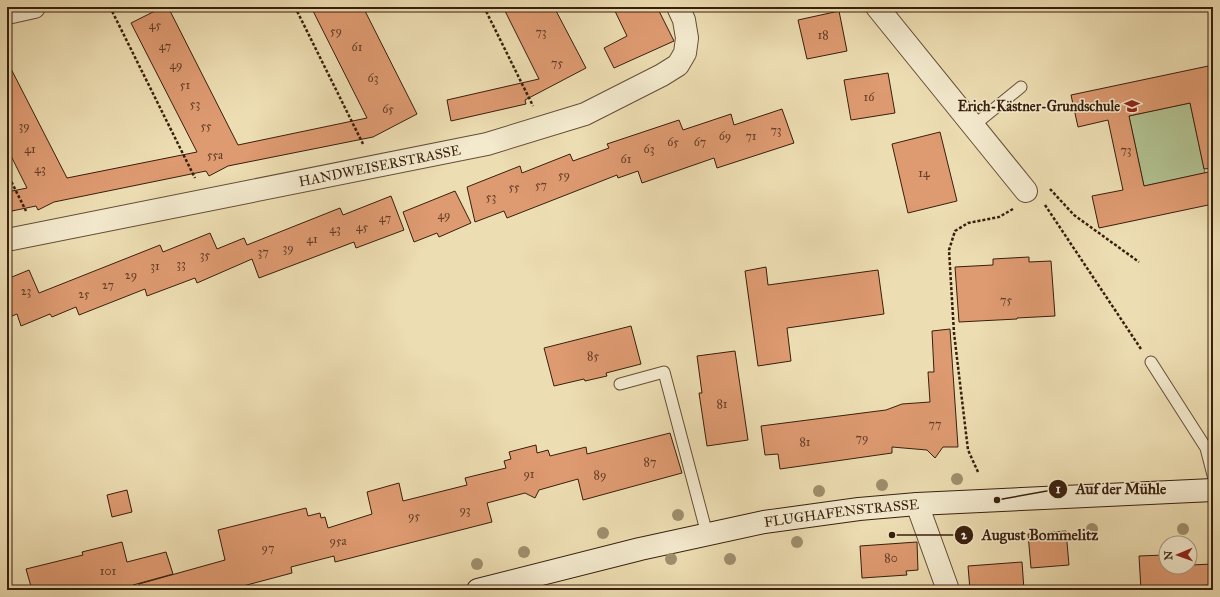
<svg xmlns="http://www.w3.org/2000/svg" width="1220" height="597" font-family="'IM FELL Great Primer',serif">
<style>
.green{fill:#b2c292;stroke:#75704f}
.building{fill:#de9a71;stroke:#381f0c}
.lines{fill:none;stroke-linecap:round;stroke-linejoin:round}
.lane-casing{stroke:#654e36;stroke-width:13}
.street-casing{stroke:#654e36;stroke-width:24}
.secondary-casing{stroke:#381f0c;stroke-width:24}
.path{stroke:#381f0c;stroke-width:2.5;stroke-dasharray:3 2;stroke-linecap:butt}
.lane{stroke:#f3e9cd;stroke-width:11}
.street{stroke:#f3e9cd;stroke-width:22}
.secondary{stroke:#f3e9cd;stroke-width:22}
.tree{fill:#9e8f6d}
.labels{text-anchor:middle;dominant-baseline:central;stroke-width:3;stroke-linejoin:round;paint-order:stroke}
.number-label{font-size:12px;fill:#623e25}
.poi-label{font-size:14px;font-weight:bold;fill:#381f0c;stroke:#f3e9cd;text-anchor:end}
.street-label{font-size:14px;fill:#381f0c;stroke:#f3e9cd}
.leader{fill:none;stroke:#381f0c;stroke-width:1.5}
.callout-dot{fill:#381f0c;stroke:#f3e9cd;stroke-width:1.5}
.mark-label{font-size:12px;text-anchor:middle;font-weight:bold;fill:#fff}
.callout-label{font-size:15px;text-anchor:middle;font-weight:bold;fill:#381f0c;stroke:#f3e9cd;stroke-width:3;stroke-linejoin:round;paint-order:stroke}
</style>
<rect width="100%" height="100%" fill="#edddb2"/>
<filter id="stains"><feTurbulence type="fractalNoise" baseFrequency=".005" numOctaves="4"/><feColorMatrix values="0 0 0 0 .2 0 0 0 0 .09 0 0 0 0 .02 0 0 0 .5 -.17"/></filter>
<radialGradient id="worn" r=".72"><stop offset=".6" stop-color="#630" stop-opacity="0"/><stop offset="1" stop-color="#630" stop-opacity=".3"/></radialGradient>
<polygon class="green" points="1190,103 1205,173 1144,186 1129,116"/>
<g class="building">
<polygon points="163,7 168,7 238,145 367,118 311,7 363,7 417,114 373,137 228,166 209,176 206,171 54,202 38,210 36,206 7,212 7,192 27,188 7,148 7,61 67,178 197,152 131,23"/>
<polygon points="503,7 554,7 586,68 525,100 526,104 451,121 447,100 539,79"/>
<polygon points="613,7 657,7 674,41 614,68 604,48 627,36"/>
<polygon points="839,11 847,51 807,59 798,20"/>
<polygon points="1213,65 1213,168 1204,169 1190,103 1129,116 1144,186 1213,171 1213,204 1099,228 1092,196 1123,190 1108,120 1078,127 1071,95"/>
<polygon points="888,73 895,113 851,120 844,80"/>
<polygon points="782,109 794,143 717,168 714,158 642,183 638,171 618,178 617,175 507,218 504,211 475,222 467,187 520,166 522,173 570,154 573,161 609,148 607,144 679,120 683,130 731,114 734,125"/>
<polygon points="940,132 957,201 908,213 892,144"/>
<polygon points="455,191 471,223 439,237 437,233 414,242 403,212"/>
<polygon points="391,196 404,230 356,248 354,242 259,278 252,259 197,283 195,278 147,296 145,289 79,315 76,307 52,317 50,314 21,326 17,314 7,318 7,279 29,270 39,293 160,245 163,252 210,233 217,249 244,238 247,245 340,208 343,215"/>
<polygon points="1029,257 1029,262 1051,261 1055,316 1017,318 1017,319 959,322 955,267 993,265 993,259"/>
<polygon points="766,267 768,285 878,270 884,314 787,328 791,361 758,366 745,271"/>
<polygon points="631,326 641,364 606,373 607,376 585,381 584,379 554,386 544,348"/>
<polygon points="950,329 958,447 943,447 935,458 927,450 892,447 892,453 780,469 778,454 765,455 761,426 886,410 902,404 930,402 928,372 934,372 932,331"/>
<polygon points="735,351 748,440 707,446 699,393 702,393 697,356"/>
<polygon points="670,433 682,473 583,500 578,479 539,490 535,498 525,493 487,503 492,522 335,562 334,556 291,567 292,573 228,590 139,590 139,584 225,560 218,530 306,508 308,516 320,513 321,518 325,517 328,528 372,514 367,492 399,483 403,501 467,485 465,478 506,468 504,461 511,459 509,452 536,445 537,453 548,450 550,456 586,447 587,454"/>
<polygon points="127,490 132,512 112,517 107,495"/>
<polygon points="1066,531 1069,565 1031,568 1028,534"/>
<polygon points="122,542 127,562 166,552 173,574 133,585 134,590 32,590 26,569 83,555 82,552"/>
<polygon points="917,542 918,570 906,571 907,575 862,578 860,546"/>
<polygon points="1165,555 1166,567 1190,567 1190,565 1213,564 1213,585 1163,587 1163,590 1141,590 1139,556"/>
<polygon points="1022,562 1024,590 970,590 968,566"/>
</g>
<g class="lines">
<defs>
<g id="lane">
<polyline points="973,126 1021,87"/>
<polyline points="1151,362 1206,448 1213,475"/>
<polyline points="620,384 664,372 707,534"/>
</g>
<g id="street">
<polyline points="877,7 1026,191"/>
<polyline points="7,13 34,7"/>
<path id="s1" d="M 7,240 L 487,144 L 585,114 L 662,75 L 678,65 L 685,53 L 687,38 L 684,20 L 678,7"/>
<polyline points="917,504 948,590"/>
</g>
<g id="secondary">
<path id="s2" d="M 478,590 L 640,549 L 764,522 L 859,509 L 917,504 L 1213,490"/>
</g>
</defs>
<use href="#lane" class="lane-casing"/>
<use href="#street" class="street-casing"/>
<use href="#secondary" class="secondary-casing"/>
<g class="path">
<polyline points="110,7 195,178"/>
<polyline points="295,7 363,144"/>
<polyline points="484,7 533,106"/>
<polyline points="7,173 26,211"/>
<polyline points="1050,189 1074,215 1139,262"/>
<polyline points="1045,205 1141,349"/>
<polyline points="978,472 968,450 954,333 949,250 955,231 968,223 999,217 1013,209"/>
</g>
<use href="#lane" class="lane"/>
<use href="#street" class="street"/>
<use href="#secondary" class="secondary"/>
</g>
<g class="tree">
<circle cx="957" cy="479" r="6"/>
<circle cx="882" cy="485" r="6"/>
<circle cx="819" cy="491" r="6"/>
<circle cx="678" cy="515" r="6"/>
<circle cx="1092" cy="529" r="6"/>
<circle cx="1183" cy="529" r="6"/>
<circle cx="603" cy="533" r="6"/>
<circle cx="797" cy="542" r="6"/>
<circle cx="524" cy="552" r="6"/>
<circle cx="671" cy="559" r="6"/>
<circle cx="730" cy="559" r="6"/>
<circle cx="477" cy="564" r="6"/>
</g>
<defs>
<symbol id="school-bare" viewBox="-9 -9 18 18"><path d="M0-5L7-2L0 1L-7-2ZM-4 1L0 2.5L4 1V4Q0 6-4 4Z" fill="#8f2418" stroke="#f3e9cd" stroke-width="2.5" paint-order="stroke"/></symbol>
</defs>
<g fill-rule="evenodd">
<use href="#school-bare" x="1121" y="95" width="22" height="22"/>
</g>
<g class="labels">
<g class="number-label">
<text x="155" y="25">45</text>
<text x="336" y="31">59</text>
<text x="541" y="32">73</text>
<text x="823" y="35">18</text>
<text x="165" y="46">47</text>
<text x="357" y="47">61</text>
<text x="557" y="63">75</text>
<text x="176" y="65">49</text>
<text x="373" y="78">63</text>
<text x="185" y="85">51</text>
<text x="869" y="97">16</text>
<text x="195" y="104">53</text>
<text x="388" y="109">65</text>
<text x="24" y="126">39</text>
<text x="206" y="126">55</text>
<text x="776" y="130">73</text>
<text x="725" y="136">69</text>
<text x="751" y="136">71</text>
<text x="673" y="142">65</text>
<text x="700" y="142">67</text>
<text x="30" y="149">41</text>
<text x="649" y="149">63</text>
<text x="1126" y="150">73</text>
<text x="215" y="155">55a</text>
<text x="626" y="159">61</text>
<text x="40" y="169">43</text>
<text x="924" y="173">14</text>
<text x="564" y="175">59</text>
<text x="541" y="185">57</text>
<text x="514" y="187">55</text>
<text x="491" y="197">53</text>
<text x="444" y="215">49</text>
<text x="385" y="218">47</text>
<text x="362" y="227">45</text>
<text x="335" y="229">43</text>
<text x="312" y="239">41</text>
<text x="288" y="248">39</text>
<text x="263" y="252">37</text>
<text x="205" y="255">35</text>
<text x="181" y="264">33</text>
<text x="155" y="266">31</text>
<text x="131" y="275">29</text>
<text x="108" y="285">27</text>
<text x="26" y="291">23</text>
<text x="84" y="294">25</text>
<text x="1006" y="300">75</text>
<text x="593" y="356">85</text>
<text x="722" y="404">81</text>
<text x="935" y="424">77</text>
<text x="862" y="438">79</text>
<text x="805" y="442">81</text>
<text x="650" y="462">87</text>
<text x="529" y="474">91</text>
<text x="600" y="475">89</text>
<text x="465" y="510">93</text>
<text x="414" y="516">95</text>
<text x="338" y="541">95a</text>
<text x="268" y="548">97</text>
<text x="891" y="558">80</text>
<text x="108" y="571">101</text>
</g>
<g class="poi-label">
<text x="1120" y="106">Erich-Kästner-Grundschule</text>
</g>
<g class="street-label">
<text stroke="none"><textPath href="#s1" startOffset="380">HANDWEISERSTRASSE</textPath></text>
<text stroke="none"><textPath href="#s2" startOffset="372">FLUGHAFENSTRASSE</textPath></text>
</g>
</g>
<path class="leader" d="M997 500L1058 489M892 535L964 535"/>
<g class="callout-dot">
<circle cx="997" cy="500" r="4"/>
<circle cx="892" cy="535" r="4"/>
<circle cx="1058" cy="489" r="10"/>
<circle cx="964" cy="535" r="10"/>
</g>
<g class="mark-label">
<text x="1058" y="493">1</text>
<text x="964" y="539">2</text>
</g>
<g class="callout-label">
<text x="1121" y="494">Auf der Mühle</text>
<text x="1040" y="540">August Bommelitz</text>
</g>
<rect width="1220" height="597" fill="none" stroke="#edddb2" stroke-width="24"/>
<rect x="8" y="8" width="1204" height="581" fill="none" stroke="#381f0c" stroke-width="2"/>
<rect x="12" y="12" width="1196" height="573" fill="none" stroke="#381f0c"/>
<g transform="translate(1178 555) rotate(268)"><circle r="19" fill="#f3e9cd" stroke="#a89880"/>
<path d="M0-3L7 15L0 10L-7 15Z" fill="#8f2418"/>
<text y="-6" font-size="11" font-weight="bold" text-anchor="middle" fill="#381f0c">N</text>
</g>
<rect width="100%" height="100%" filter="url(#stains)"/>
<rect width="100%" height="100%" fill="url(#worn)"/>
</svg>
